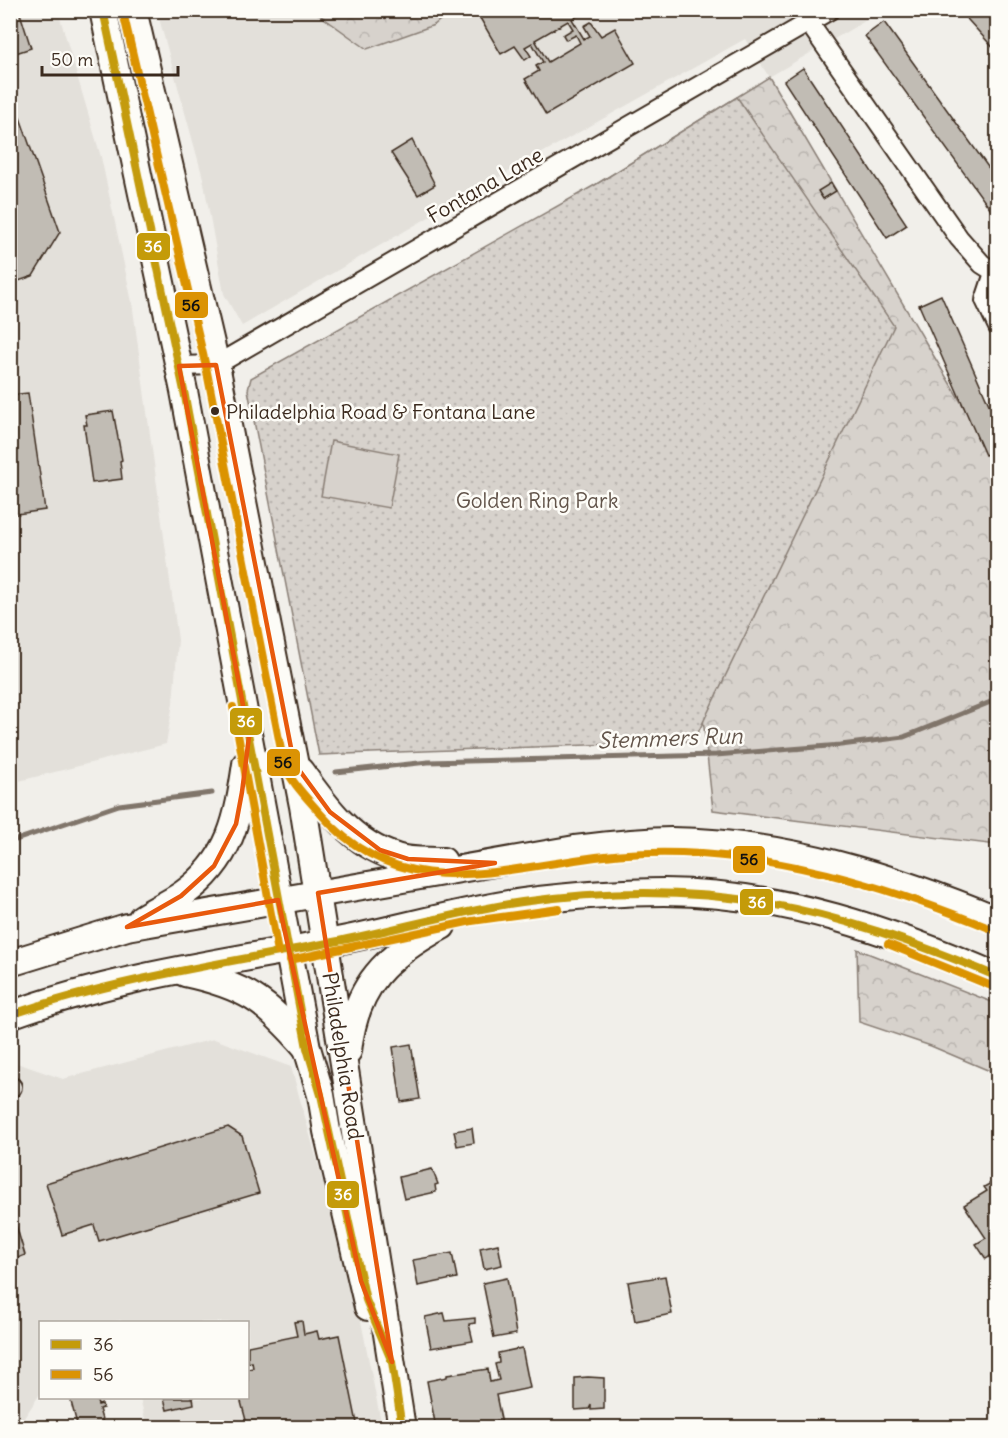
<svg xmlns="http://www.w3.org/2000/svg" width="1008" height="1438" font-family="Delius,sans-serif">
<style>
.built{fill:#e3e0da}
.forest{fill:url(#forest-crowns);stroke:#897e75;stroke-width:1.5}
.park{fill:url(#park-dots);stroke:#897e75;stroke-width:1.5}
.pitch{fill:#d7d2cc;stroke:#897e75;stroke-width:1.5}
.lines{fill:none;stroke-linecap:round;stroke-linejoin:round}
.stream{stroke:#80746b;stroke-width:5}
.building{fill:#c1bcb4;stroke:#3b2a1e;stroke-width:1.5;fill-rule:evenodd}
.minor-casing{stroke:#3b2a1e;stroke-width:22}
.secondary-casing{stroke:#3b2a1e;stroke-width:30}
.minor{stroke:#fdfcf7;stroke-width:18}
.secondary{stroke:#fdfcf7;stroke-width:26}
.bus-1-casing{stroke:#fdfcf7;stroke-width:12}
.bus-2-casing{stroke:#fdfcf7;stroke-width:12}
.bus-1{stroke:#c49b09;stroke-width:8}
.bus-2{stroke:#db9304;stroke-width:8}
.marked{fill:none;stroke:#e8590c;stroke-width:4.5;stroke-linejoin:round}
.bus-dot{fill:#3b2a1e;stroke:#fdfcf7;stroke-width:2}
.labels{text-anchor:middle;dominant-baseline:central;stroke-width:5;stroke-linejoin:round;paint-order:stroke}
.bus-label{font-size:20px;fill:#3b2a1e;stroke:#fdfcf7;text-anchor:start}
.street-label{font-size:21px;fill:#3b2a1e;stroke:#fdfcf7}
.park-label{font-size:21px;fill:#62544a;stroke:#fdfcf7}
.water-label{font-size:22px;font-style:italic;fill:#63554b;stroke:#fdfcf7}
.line-badge{stroke:#fdfcf7;stroke-width:2}
.badge-label{font-size:16px;text-anchor:middle;font-weight:bold;fill:#fff}
.pale-badge-label{font-size:16px;text-anchor:middle;font-weight:bold;fill:#111}
</style>
<defs>
<pattern id="forest-crowns" width="20" height="18" patternUnits="userSpaceOnUse" patternTransform="scale(1.5)"><rect width="20" height="18" fill="#d7d2cc"/><path d="M2 6a3 3 0 1 1 6 0M12 15a3 3 0 1 1 6 0" fill="none" stroke="#b9b4af"/></pattern>
<pattern id="park-dots" width="8" height="8" patternUnits="userSpaceOnUse" patternTransform="scale(1.5)"><rect width="8" height="8" fill="#d7d2cc"/><path d="M2 2h.1M6 6h.1" fill="none" stroke="#b9b4af" stroke-width="1.8" stroke-linecap="round"/></pattern>
</defs>
<rect width="100%" height="100%" fill="#f1efea"/>
<filter id="ink" filterUnits="userSpaceOnUse"><feTurbulence type="fractalNoise" baseFrequency=".0167" numOctaves="2"/><feDisplacementMap in="SourceGraphic" scale="12" xChannelSelector="R" yChannelSelector="G"/><feConvolveMatrix kernelMatrix="1 2 1 2 8 2 1 2 1" color-interpolation-filters="sRGB"/></filter>
<g filter="url(#ink)">
<g class="built">
<polygon points="10,11 58,11 101,157 132,302 178,640 173,703 166,744 11,783"/>
<polygon points="157,11 314,11 367,49 434,25 451,11 882,11 769,77 745,39 453,203 242,326 224,294 203,178"/>
<polygon points="214,1039 291,1067 359,1311 382,1427 147,1427 140,1398 248,1398 248,1322 122,1322 121,1320 113,1322 40,1322 40,1394 18,1427 11,1427 10,1100 21,1098 11,1061 63,1079"/>
</g>
<g class="forest">
<polygon points="314,11 451,11 434,25 367,49"/>
<polygon points="769,77 997,463 997,845 713,810 700,691 595,185"/>
<polygon points="857,949 997,1004 997,1074 931,1046 859,1022"/>
</g>
<polygon class="park" points="737,97 894,326 694,741 319,755 248,390 251,378 595,185"/>
<polygon class="pitch" points="331,441 399,454 389,508 321,496"/>
<g class="lines">
<g class="stream">
<polyline points="336,772 428,762 716,755 841,745 904,737 998,699"/>
<polyline points="10,842 119,805 212,793"/>
</g>
</g>
<g class="building">
<polygon points="10,10 19,10 31,48 10,55"/>
<path d="M 494,10 L 577,10 L 579,15 L 572,19 L 584,39 L 590,36 L 584,26 L 591,22 L 601,36 L 615,28 L 635,63 L 546,115 L 525,79 L 539,71 L 536,66 L 543,62 L 532,43 L 525,47 L 531,56 L 525,60 L 515,46 L 501,54 L 480,18 ZM 568,21 L 573,29 L 563,35 L 566,40 L 576,35 L 580,43 L 548,62 L 535,40 Z"/>
<polygon points="959,10 990,10 998,18 998,53"/>
<polygon points="884,22 998,181 998,220 865,36"/>
<polygon points="803,68 907,225 887,238 784,81"/>
<polygon points="10,89 60,232 33,276 10,284"/>
<polygon points="412,140 435,185 418,195 391,153"/>
<polygon points="831,183 836,191 823,199 818,191"/>
<polygon points="941,295 998,425 998,450 985,455 919,305"/>
<polygon points="28,393 45,510 10,515 10,395"/>
<polygon points="113,411 122,460 120,461 122,479 92,483 84,425 87,425 85,415"/>
<polygon points="411,1044 420,1099 401,1102 393,1047"/>
<polygon points="228,1127 242,1136 259,1193 99,1241 94,1225 62,1235 46,1183"/>
<polygon points="472,1128 474,1143 457,1146 454,1131"/>
<polygon points="432,1169 438,1184 435,1185 436,1192 404,1199 399,1177"/>
<polygon points="998,1179 998,1256 995,1253 986,1259 976,1244 986,1238 964,1205 987,1191 984,1187"/>
<polygon points="10,1205 25,1255 13,1260 10,1256"/>
<polygon points="498,1244 502,1265 484,1269 480,1248"/>
<polygon points="452,1253 457,1278 418,1286 413,1260"/>
<polygon points="665,1276 672,1314 635,1321 628,1282"/>
<polygon points="507,1278 516,1334 494,1338 483,1283"/>
<polygon points="444,1313 446,1321 475,1318 475,1323 469,1324 473,1341 431,1348 425,1317"/>
<polygon points="302,1321 304,1334 317,1331 319,1339 339,1335 358,1428 248,1428 240,1398 248,1398 248,1369 253,1368 252,1362 248,1363 248,1346 297,1336 294,1322"/>
<polygon points="522,1348 530,1388 496,1395 502,1424 499,1425 498,1421 468,1428 436,1428 427,1381 447,1377 447,1375 488,1369 490,1382 499,1380 495,1364 499,1363 498,1353"/>
<polygon points="588,1377 604,1378 604,1409 591,1410 591,1405 589,1409 575,1410 575,1378"/>
<polygon points="70,1398 96,1398 98,1405 102,1404 103,1408 99,1409 103,1423 94,1428 78,1428"/>
<polygon points="164,1398 193,1398 194,1404 167,1410"/>
</g>
<g class="lines">
<defs>
<g id="minor">
<polyline points="809,23 959,238 982,264 998,274"/>
<polyline points="994,273 985,300 998,327"/>
<polyline points="179,366 216,365 830,10"/>
<polyline points="10,1088 12,1087"/>
</g>
<g id="secondary">
<polyline points="103,10 184,391 307,1048 321,1095 327,1131 368,1307"/>
<polyline points="133,10 216,365 303,806 402,1428"/>
<path d="M 300,771 C 325,806 352,844 396,857 C 411,862 428,860 443,861"/>
<path d="M 142,918 C 156,909 170,903 183,894 C 231,860 238,819 246,764"/>
<path d="M 10,963 L 127,927 L 575,849 C 607,845 639,841 671,841 C 784,842 894,877 998,920"/>
<path d="M 185,973 C 246,986 266,1001 306,1047"/>
<path d="M 10,1015 C 114,977 224,962 333,942 C 396,930 458,911 522,902 C 569,896 617,892 664,892 C 781,892 892,931 998,977"/>
<path d="M 348,1051 C 355,985 387,955 442,926"/>
</g>
</defs>
<use href="#minor" class="minor-casing"/>
<use href="#secondary" class="secondary-casing"/>
<use href="#minor" class="minor"/>
<use href="#secondary" class="secondary"/>
<defs>
<g id="bus-1">
<polyline points="103,10 184,391 307,1048 321,1095 366,1300 392,1362 402,1428"/>
<path d="M 10,1015 C 116,979 224,963 333,942 C 396,930 458,911 522,902 C 705,876 830,906 998,977"/>
</g>
<g id="bus-2">
<path d="M 123,12 L 206,367 L 284,765 C 291,782 307,798 319,812 C 392,897 478,875 575,860 C 617,853 659,851 701,854 C 804,861 899,891 994,930"/>
<polyline points="233,707 278,952"/>
<polyline points="888,944 994,987"/>
<polyline points="290,960 472,921 559,909"/>
</g>
</defs>
<use href="#bus-1" class="bus-1-casing"/>
<use href="#bus-2" class="bus-2-casing"/>
<use href="#bus-1" class="bus-1"/>
<use href="#bus-2" class="bus-2"/>
</g>
</g>
<path class="marked" d="M 216,365 L 294,763 L 330,812 L 380,850 L 408,859 L 495,863 L 318,893 L 392,1362 L 361,1281 L 278,900 L 127,927 L 181,896 L 214,866 L 236,824 L 242,792 L 249,737 L 179,366 Z"/>
<circle class="bus-dot" cx="215" cy="411" r="5"/>
<g class="labels">
<g class="bus-label">
<text x="226" y="411">Philadelphia Road &amp; Fontana Lane</text>
</g>
<g class="street-label">
<text transform="translate(485 185) rotate(-30)">Fontana Lane</text>
<text transform="translate(343 1056) rotate(81)">Philadelphia Road</text>
</g>
<g class="park-label">
<text x="537" y="500">Golden Ring Park</text>
</g>
<g class="water-label">
<text transform="translate(670 738) rotate(-2)">Stemmers Run</text>
</g>
</g>
<g class="line-badge">
<rect x="136" y="232" width="35" height="29" rx="6" fill="#c49b09"/>
<rect x="174" y="291" width="35" height="28" rx="6" fill="#db9304"/>
<rect x="229" y="707" width="34" height="29" rx="6" fill="#c49b09"/>
<rect x="266" y="748" width="35" height="29" rx="6" fill="#db9304"/>
<rect x="732" y="845" width="34" height="29" rx="6" fill="#db9304"/>
<rect x="739" y="888" width="35" height="28" rx="6" fill="#c49b09"/>
<rect x="326" y="1180" width="34" height="29" rx="6" fill="#c49b09"/>
</g>
<g class="badge-label">
<text x="153" y="252">36</text>
<text x="246" y="727">36</text>
<text x="757" y="908">36</text>
<text x="343" y="1200">36</text>
</g>
<g class="pale-badge-label">
<text x="191" y="311">56</text>
<text x="283" y="768">56</text>
<text x="749" y="865">56</text>
</g>
<rect width="1008" height="1438" fill="none" stroke="#fdfcf7" stroke-width="36"/>
<rect x="18" y="18" width="972" height="1402" fill="none" stroke="#3b2a1e" stroke-width="2" filter="url(#ink)"/>
<rect x="39" y="1321" width="210" height="78" fill="#fdfcf7" stroke="#afa8a0" stroke-width="1.5"/>
<rect x="51" y="1340" width="30" height="9" fill="#c49b09" stroke="#afa8a0" stroke-width="1.5"/>
<text x="93" y="1351" font-size="18" fill="#3b2a1e">36</text>
<rect x="51" y="1370" width="30" height="9" fill="#db9304" stroke="#afa8a0" stroke-width="1.5"/>
<text x="93" y="1381" font-size="18" fill="#3b2a1e">56</text>
<path d="M42 66v9h136v-9" fill="none" stroke="#3b2a1e" stroke-width="3"/>
<text x="51" y="66" font-size="18" fill="#3b2a1e" stroke="#fdfcf7" stroke-width="4.5" paint-order="stroke">50 m</text>
</svg>
